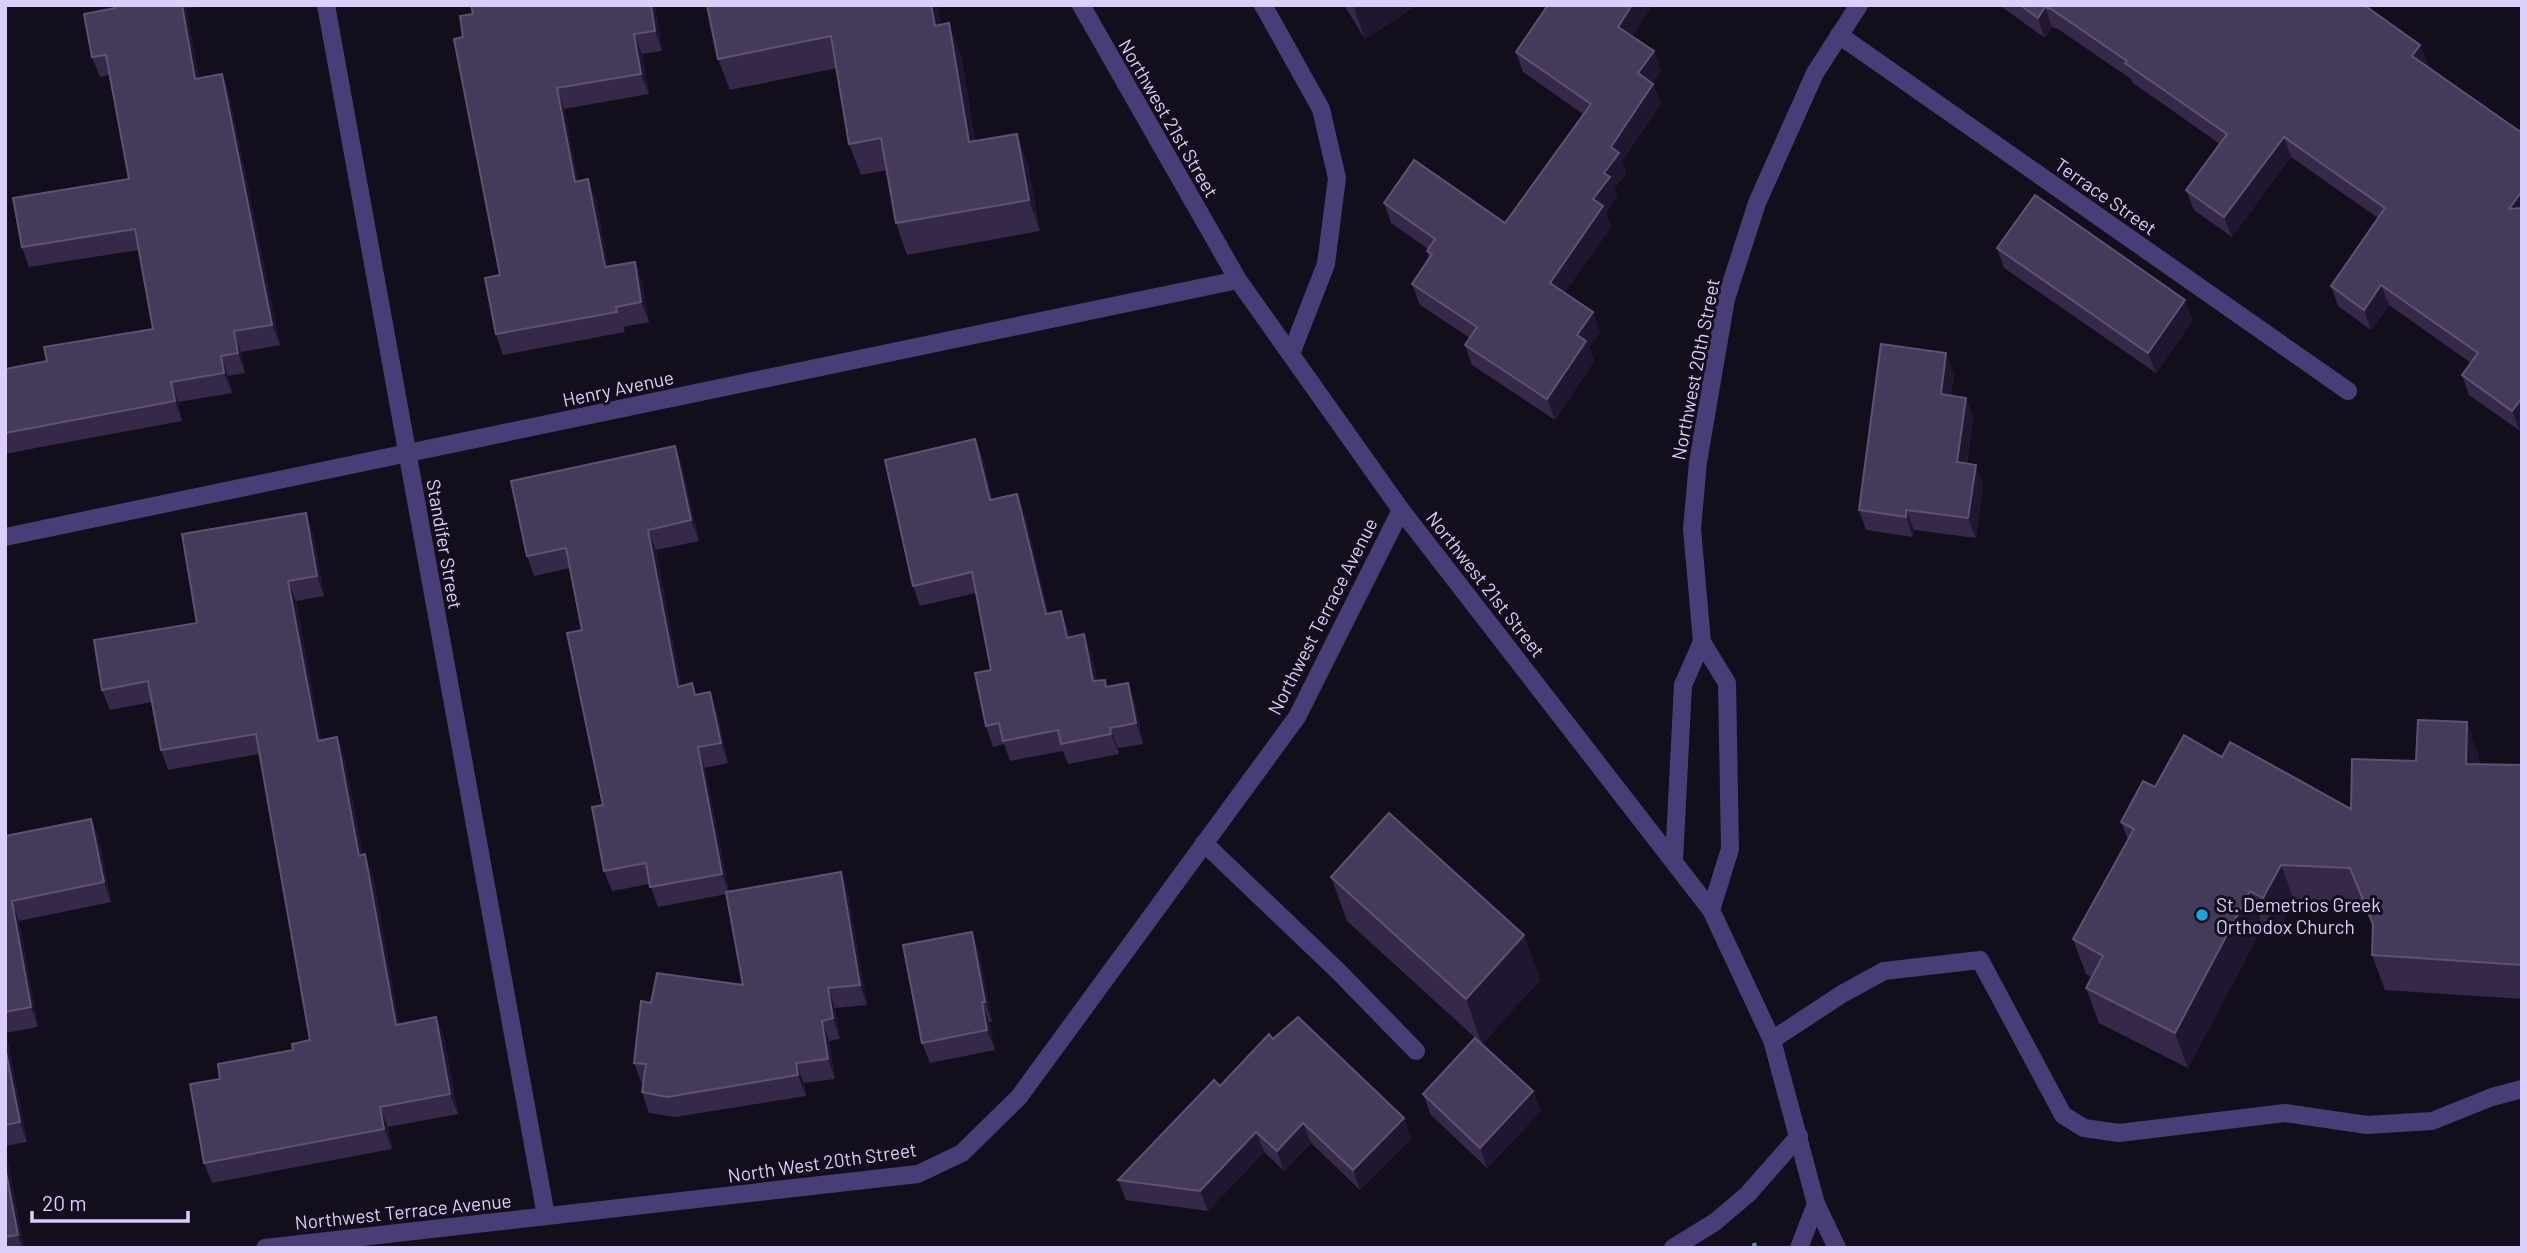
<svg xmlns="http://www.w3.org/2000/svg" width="2527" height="1253" font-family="Barlow,sans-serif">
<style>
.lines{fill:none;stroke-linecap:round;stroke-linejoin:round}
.path{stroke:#3997a3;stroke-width:4.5;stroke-dasharray:3.5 5;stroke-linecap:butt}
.minor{stroke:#493d77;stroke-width:18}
.wall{fill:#352848}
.shaded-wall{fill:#20162f}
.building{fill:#463a5b;stroke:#5e5174;stroke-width:2}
.poi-dot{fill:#16a7de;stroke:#130e1c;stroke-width:2.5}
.labels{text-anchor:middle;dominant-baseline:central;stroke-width:6;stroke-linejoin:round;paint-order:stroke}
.street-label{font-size:19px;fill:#dbcefa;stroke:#130e1c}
.poi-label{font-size:19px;fill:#dbcefa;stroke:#130e1c;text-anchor:start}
</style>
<rect width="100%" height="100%" fill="#130e1c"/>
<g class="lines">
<polyline class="path" points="1754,1243 1755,1248"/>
<g class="minor">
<polyline points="326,5 546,1216"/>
<polyline points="1081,5 1238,280 1401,510 1711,910 1772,1040 1816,1204 1837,1248"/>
<polyline points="1263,5 1321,109 1337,178 1326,264 1291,354"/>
<polyline points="1839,35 2348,391"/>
<polyline points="5,537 1238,280"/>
<polyline points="1204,843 1338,971 1416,1051"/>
<polyline points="1674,861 1683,685 1702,642"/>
<polyline points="1711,910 1730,849 1727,683 1702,642 1692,529 1698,462 1726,299 1757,203 1815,73 1859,5"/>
<polyline points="1772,1040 1842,994 1884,971 1980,960 2063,1115 2084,1128 2119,1133 2285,1113 2367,1125 2432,1121 2492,1097 2522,1089"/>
<polyline points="265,1248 918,1174 962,1153 1019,1097 1297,717 1401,510"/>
<polyline points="1673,1248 1715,1222 1748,1194 1799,1136"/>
<polyline points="1799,1248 1816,1204"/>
</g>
</g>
<g class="wall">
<polygon points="114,5 196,5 196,7 186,8 199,78 222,74 229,94 280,345 241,352 245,373 228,376 232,393 178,402 182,421 41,447 5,454 5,369 47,361 153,329 139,250 29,267 22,247 129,179 109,75 100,77 92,57 115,8"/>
<polygon points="471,5 655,5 662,51 642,54 649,94 564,109 578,181 596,199 608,266 642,282 649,322 623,327 625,332 503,355 496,334 500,275 463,37 473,14"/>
<polygon points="707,5 937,5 941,25 961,55 975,141 1017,134 1028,165 1040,231 907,255 896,223 887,170 861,175 849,144 837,68 730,90 718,59"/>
<polygon points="1344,5 1417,5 1365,39"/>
<polygon points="1999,5 2364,5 2420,45 2428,65 2427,66 2520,431 2469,395 2462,375 2471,363 2389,305 2371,330 2338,306 2331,286 2378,218 2291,157 2232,237 2194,210 2186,190 2220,144 2133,83 2131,79 2058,29 2052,27 2045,38"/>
<polygon points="1632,36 1654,51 1661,71 1653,83 1661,104 1622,161 1626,173 1614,189 1617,197 1606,213 1611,227 1564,293 1593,312 1600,332 1589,348 1594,361 1555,420 1472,365 1465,345 1470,338 1420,305 1412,284 1429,259 1427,251 1428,249 1391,223 1384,203 1505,223 1583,114 1523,72 1516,52"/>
<polygon points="1997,248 2193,320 2156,373 2004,268"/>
<polygon points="1954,373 1951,395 1966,398 1973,418 1967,464 1976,465 1983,486 1976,538 1914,530 1913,537 1866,530 1859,510"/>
<polygon points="975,439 983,459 992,499 1025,514 1048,613 1069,631 1070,637 1092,654 1097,681 1105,680 1107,687 1135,703 1143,744 1118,748 1119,754 1068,764 1063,751 1010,761 1004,744 993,747 986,726 991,670 976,593 920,606 913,586"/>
<polygon points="675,446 682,466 699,541 656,550 681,686 692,683 696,695 717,712 728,763 705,768 729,892 841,872 848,893 867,1005 835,1008 840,1039 829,1041 835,1079 804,1083 806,1096 675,1117 649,1113 642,1092 643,1084 642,1084 634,1063 651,1003 743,985 727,894 658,907 650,884 612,891 604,871 603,805 582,630 570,568 534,576 527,556"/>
<polygon points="313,533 324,596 296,601 321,740 337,737 344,757 363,855 373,875 399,1025 436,1017 444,1038 458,1114 388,1127 392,1149 212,1183 204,1163 220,1079 293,1050 310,1040 259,754 168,770 161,750 152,702 110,710 102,690 197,623"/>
<polygon points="2222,757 2351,809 2416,761 2479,757 2479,764 2522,765 2522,999 2385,990 2372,955 2373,928 2363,903 2294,900 2276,933 2263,926 2188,1068 2099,1023 2086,988 2092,978 2086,974 2073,939 2128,840 2121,822 2155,787"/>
<polygon points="91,819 99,839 111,902 19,921 38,1027 6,1033 27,1142 5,1146 5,836"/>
<polygon points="1331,877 1524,935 1540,980 1482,1044 1347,921"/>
<polygon points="979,952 992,1022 989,1022 995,1050 930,1063 922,1043"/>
<polygon points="1273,1039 1404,1118 1411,1138 1360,1190 1311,1143 1284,1171 1264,1152 1208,1211 1126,1200 1118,1180 1220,1086"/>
<polygon points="1533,1091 1541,1111 1487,1168 1431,1115 1423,1094"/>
<polygon points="5,1147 24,1248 5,1248"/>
</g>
<g class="shaded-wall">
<polygon points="182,5 185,5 186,8 203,99 195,79"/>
<polygon points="651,5 655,5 662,51 655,31"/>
<polygon points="931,5 937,5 947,57 935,26"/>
<polygon points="1353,5 1417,5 1365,39"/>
<polygon points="1632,5 1653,5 1625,47 1618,27"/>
<polygon points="2045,7 2052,27 2045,38 2038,18"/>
<polygon points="949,23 961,55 980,173 969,142"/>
<polygon points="634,34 642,54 649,94 641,74"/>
<polygon points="2420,45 2428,65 2420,76 2412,56"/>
<polygon points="1654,51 1661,71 1646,93 1638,73"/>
<polygon points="222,74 229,94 280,345 272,325"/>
<polygon points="1653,84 1661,104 1622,161 1626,173 1614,189 1617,197 1606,213 1611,227 1557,303 1550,283 1593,199 1611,147"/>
<polygon points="557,88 564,109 582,202 575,182"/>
<polygon points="1017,134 1028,165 1040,231 1029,200"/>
<polygon points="2284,137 2291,157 2232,237 2224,217"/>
<polygon points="588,179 596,199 612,287 605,267"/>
<polygon points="2522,191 2522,221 2509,209"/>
<polygon points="635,262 642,282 649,322 641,302"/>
<polygon points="2381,285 2389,305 2371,330 2364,310"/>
<polygon points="2185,300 2193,320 2156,373 2148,353"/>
<polygon points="1593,312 1600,332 1589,348 1594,361 1555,420 1547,399 1577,335"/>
<polygon points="234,331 241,352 245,373 238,353"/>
<polygon points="1946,353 1954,373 1948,414 1941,394"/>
<polygon points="221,356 228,376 232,393 224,373"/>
<polygon points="171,382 178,402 182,421 175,401"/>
<polygon points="1966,398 1973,418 1964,482 1957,462"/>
<polygon points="2522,398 2522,428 2520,431 2512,411"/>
<polygon points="975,439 983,459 997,520 990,500"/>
<polygon points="675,446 682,466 699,541 691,520"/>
<polygon points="1976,465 1983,486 1976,538 1968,518"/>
<polygon points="1017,494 1025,514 1053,634 1046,614"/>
<polygon points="1906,510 1914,530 1913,537 1906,517"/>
<polygon points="306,513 313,533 324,596 317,576"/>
<polygon points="648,530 656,550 685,707 678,687"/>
<polygon points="288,581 296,601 325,761 318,741"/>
<polygon points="1061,611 1069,631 1074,658 1067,638"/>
<polygon points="1084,634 1092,654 1101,701 1093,681"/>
<polygon points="1128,683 1135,703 1143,744 1136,723"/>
<polygon points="710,692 717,712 728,763 721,743"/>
<polygon points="2467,722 2479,757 2479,799 2466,764"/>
<polygon points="1110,728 1118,748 1119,754 1111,734"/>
<polygon points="337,737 344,757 367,876 359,856"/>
<polygon points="698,747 705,768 729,894 722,874"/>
<polygon points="91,819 99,839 111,902 104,882"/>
<polygon points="365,854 373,875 403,1045 396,1025"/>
<polygon points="2281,865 2294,900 2276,933 2263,898"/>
<polygon points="841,872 848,893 867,1005 860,985"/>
<polygon points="2250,891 2263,926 2188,1068 2175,1033"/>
<polygon points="12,901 19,921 38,1027 31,1007"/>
<polygon points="972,932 979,952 992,1022 985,1002"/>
<polygon points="1524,935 1540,980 1482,1044 1466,999"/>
<polygon points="828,988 835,1008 840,1039 833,1018"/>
<polygon points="982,1002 989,1022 995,1050 987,1030"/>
<polygon points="436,1017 444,1038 458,1114 450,1094"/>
<polygon points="822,1021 829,1041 835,1079 828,1059"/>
<polygon points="5,1031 27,1142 20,1122 5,1047"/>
<polygon points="796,1063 804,1083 806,1096 798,1075"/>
<polygon points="1533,1091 1541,1111 1487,1168 1480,1148"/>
<polygon points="380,1107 388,1127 392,1149 384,1129"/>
<polygon points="1404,1118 1411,1138 1360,1190 1353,1170"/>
<polygon points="1303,1123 1311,1143 1284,1171 1277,1151"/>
<polygon points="1256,1132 1264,1152 1208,1211 1200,1191"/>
<polygon points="5,1147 24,1248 22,1248 18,1235 5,1167"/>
</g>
<g class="building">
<polygon points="114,5 182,5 195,79 222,74 272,325 234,331 238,353 221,356 224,373 171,382 175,401 5,433 5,369 47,361 44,347 153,329 135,229 22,247 13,198 129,179 106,55 92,57 84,14 115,8"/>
<polygon points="471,5 651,5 655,31 634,34 641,74 557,88 575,182 588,179 605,267 635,262 641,302 616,307 617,312 496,334 485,278 500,275 454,39 463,37 460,16 473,14"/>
<polygon points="707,5 931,5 935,26 949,23 969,142 1017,134 1029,200 896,223 881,138 849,144 831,36 718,59"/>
<polygon points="1548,5 1632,5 1618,27 1654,51 1638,73 1653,84 1611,147 1619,153 1604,173 1610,177 1593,199 1603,206 1550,283 1593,312 1577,335 1586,341 1547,399 1465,345 1477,327 1412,284 1432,254 1427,251 1435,239 1384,203 1414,160 1505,223 1591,104 1516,52"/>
<polygon points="2020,5 2364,5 2420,45 2412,56 2522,133 2522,191 2509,209 2522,208 2522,398 2512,411 2462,375 2478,353 2381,285 2364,310 2331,286 2385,208 2284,137 2224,217 2186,190 2227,134 2125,63 2127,61 2051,9 2045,7 2038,18"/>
<polygon points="2035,195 2185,300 2148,353 1997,248"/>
<polygon points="1881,344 1946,353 1941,394 1966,398 1957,462 1976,465 1968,518 1906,510 1906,517 1859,510"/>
<polygon points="975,439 990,500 1017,494 1046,614 1061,611 1067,638 1084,634 1093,681 1105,680 1106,687 1128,683 1136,723 1110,728 1111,734 1061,744 1058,730 1003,741 999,723 986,726 975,673 991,670 972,572 913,586 885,460"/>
<polygon points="675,446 691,520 648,530 678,687 692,683 695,695 710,692 721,743 698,747 722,874 650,887 646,863 604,871 592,807 603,805 567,633 582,630 566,548 527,556 511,481"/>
<polygon points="306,513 317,576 288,581 318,741 337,737 359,856 365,854 396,1025 436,1017 450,1094 380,1107 384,1129 204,1163 190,1084 220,1079 218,1064 293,1050 292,1044 310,1040 256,734 161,750 148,681 102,690 94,640 197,623 182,534"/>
<polygon points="2418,720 2467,722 2466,764 2522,765 2522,965 2372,955 2373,924 2350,868 2281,865 2263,898 2250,891 2175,1033 2086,988 2103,956 2073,939 2134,829 2121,822 2143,781 2155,787 2184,735 2222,757 2230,742 2351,809 2352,759 2416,761"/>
<polygon points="1389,813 1524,935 1466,999 1331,877"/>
<polygon points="91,819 104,882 12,901 31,1007 5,1012 5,836"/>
<polygon points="841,872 860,985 828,988 833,1018 822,1021 828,1059 796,1063 798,1075 667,1097 642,1092 646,1064 634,1063 641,1001 651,1003 657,973 743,985 726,892"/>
<polygon points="972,932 985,1002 982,1002 987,1030 922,1043 903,945"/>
<polygon points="1298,1017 1404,1118 1353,1170 1303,1123 1277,1151 1256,1132 1200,1191 1118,1180 1214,1080 1220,1086 1269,1034 1273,1039"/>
<polygon points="1475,1038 1533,1091 1480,1148 1423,1094"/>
<polygon points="5,1047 20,1122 5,1125"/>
<polygon points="5,1167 18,1235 5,1237"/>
</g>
<circle class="poi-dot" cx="2202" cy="915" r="7"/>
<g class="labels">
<g class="street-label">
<text transform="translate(1169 118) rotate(60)">Northwest 21st Street</text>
<text transform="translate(2106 196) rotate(35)">Terrace Street</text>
<text transform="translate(1695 369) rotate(-79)">Northwest 20th Street</text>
<text transform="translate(618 388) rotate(-12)">Henry Avenue</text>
<text transform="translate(445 544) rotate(80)">Standifer Street</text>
<text transform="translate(1486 584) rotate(52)">Northwest 21st Street</text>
<text transform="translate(1322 616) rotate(-63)">Northwest Terrace Avenue</text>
<text transform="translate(822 1162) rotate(-8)">North West 20th Street</text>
<text transform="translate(403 1211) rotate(-6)">Northwest Terrace Avenue</text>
</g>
<g class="poi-label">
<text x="2216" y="904">St. Demetrios Greek<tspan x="2216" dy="22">Orthodox Church</tspan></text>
</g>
</g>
<rect width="2527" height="1253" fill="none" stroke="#dbcefa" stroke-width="14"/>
<path d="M32 1211v10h156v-10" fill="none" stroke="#dbcefa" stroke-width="3.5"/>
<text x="42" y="1211" font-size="21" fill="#dbcefa" stroke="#130e1c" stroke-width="5" paint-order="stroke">20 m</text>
</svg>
